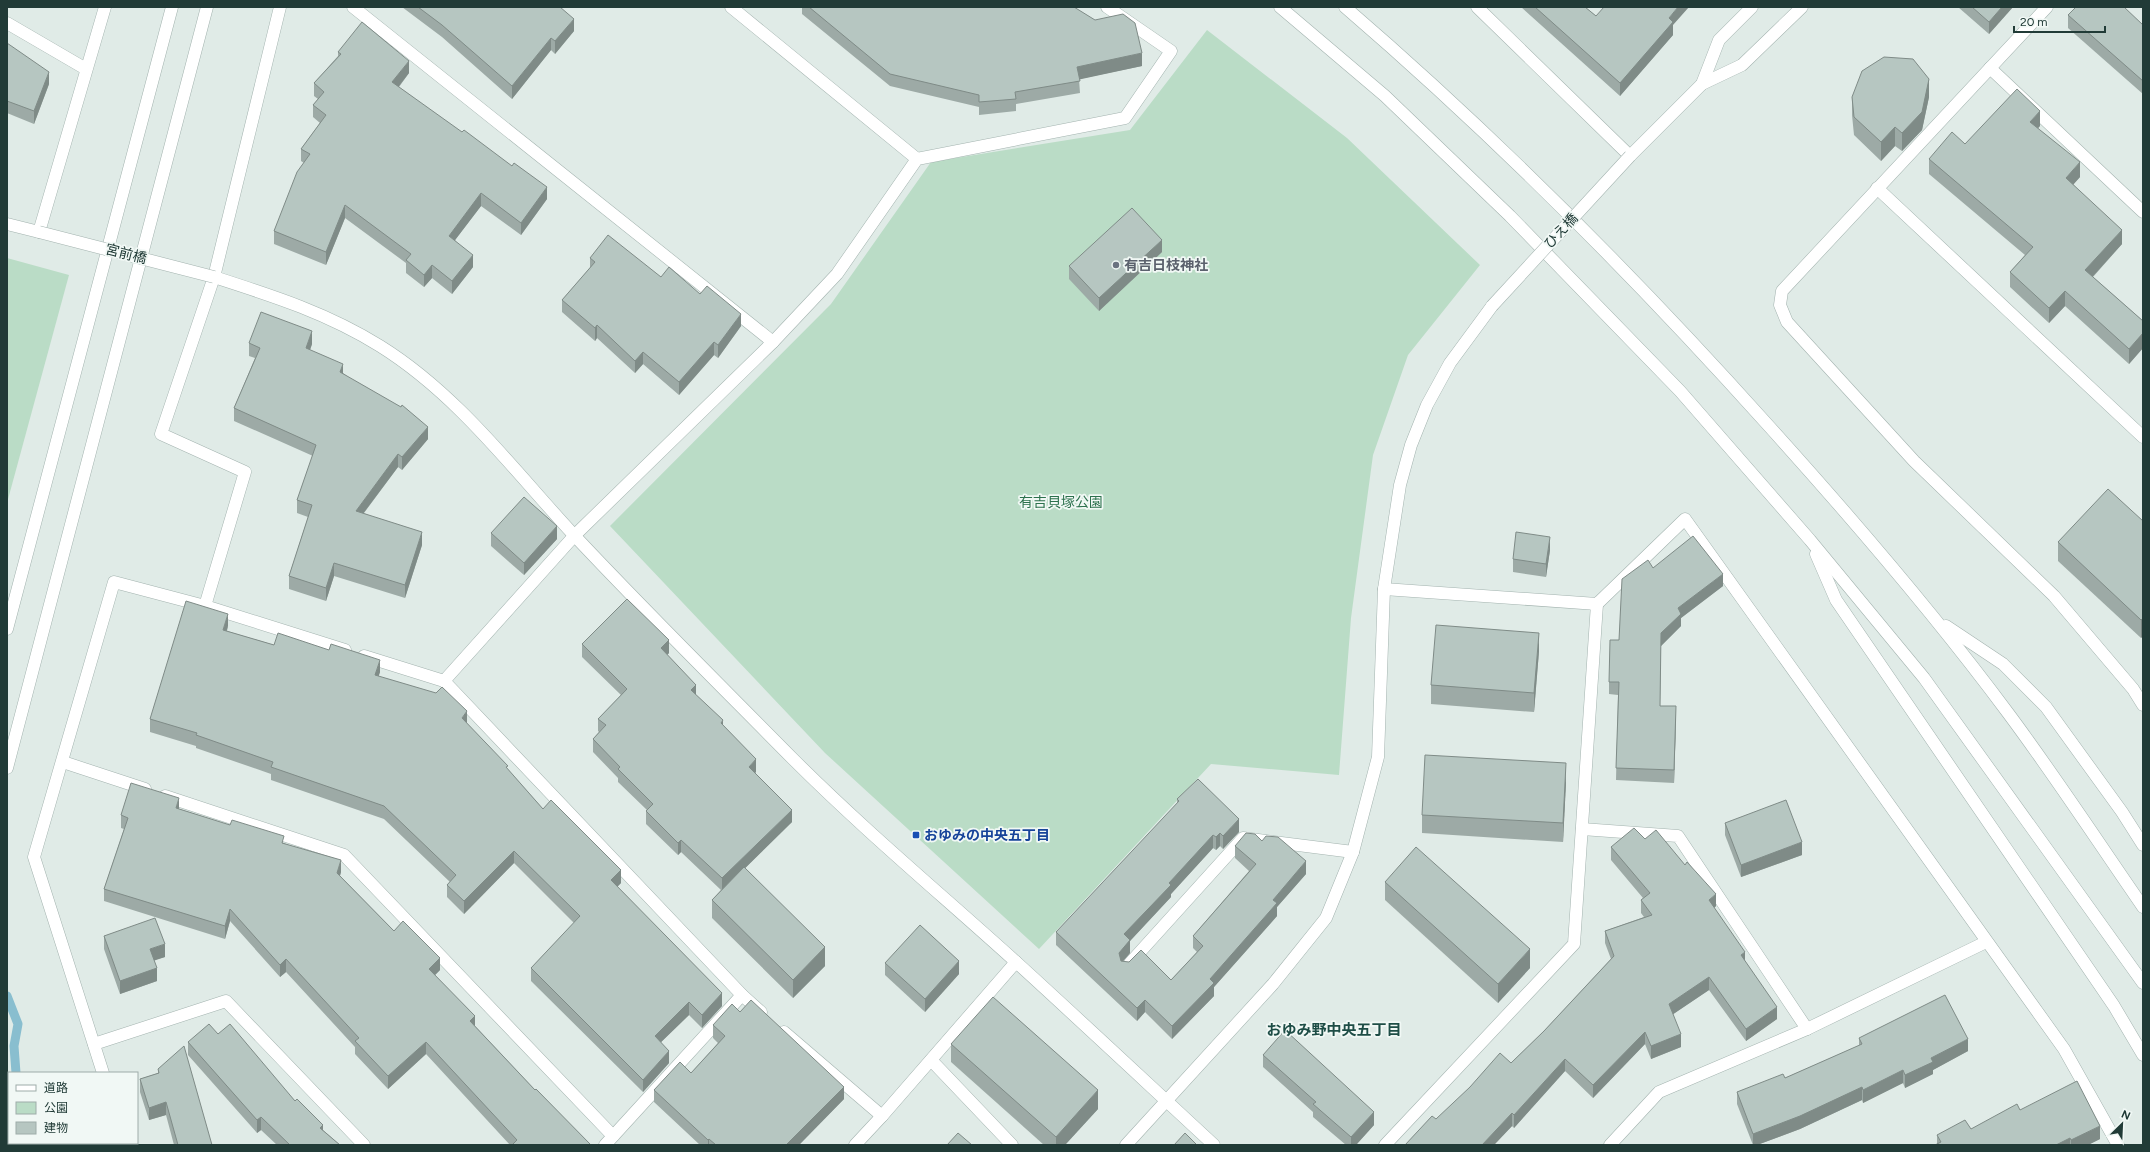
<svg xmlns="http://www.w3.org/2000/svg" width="2150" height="1152" font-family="Figtree,'Noto Sans JP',sans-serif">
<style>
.green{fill:#badcc6}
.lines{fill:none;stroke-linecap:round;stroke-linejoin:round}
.stream{stroke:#89becf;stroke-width:9}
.minor-casing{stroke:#a3b3af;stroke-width:13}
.minor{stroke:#fff;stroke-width:12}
.minor-bridge-casing{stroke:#a3b3af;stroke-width:13;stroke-linecap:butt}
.minor-bridge{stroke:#fff;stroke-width:12}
.wall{fill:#9daaa6}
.shaded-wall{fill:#7f8b87}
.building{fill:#b6c6c1;stroke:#7f8b87}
.worship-dot{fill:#6b7280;stroke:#f1f8f5;stroke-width:1.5}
.transit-dot{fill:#1a4fb4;stroke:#f1f8f5;stroke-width:1.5}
.labels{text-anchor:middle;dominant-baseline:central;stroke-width:3.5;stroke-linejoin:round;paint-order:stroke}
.street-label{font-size:14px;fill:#213b37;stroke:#f1f8f5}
.worship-label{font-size:14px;font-weight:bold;fill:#5b616d;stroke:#f1f8f5;text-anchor:start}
.park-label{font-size:14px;fill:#2c714d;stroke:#f1f8f5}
.transit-label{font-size:14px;font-weight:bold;fill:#164399;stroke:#f1f8f5;text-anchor:start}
.neighbourhood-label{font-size:15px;font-weight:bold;fill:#1e4d46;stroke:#f1f8f5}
</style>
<rect width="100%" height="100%" fill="#e0ebe7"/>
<g class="green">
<polygon points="1207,30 1347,138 1480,265 1408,355 1373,455 1351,618 1339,775 1211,764 1039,949 825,753 610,526 831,304 931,162 1130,130"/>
<polygon points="7,258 69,275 7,503"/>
</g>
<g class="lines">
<g class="stream">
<polyline points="7,996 18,1024 14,1046 16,1073"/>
<polyline points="22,1145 23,1143"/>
</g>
<defs>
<g id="minor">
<polyline points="353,7 773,342"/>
<polyline points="731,7 917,159"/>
<polyline points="1280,7 1385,96 1510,216 1680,391 1810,540 1924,678 2143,983"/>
<path d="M 1345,7 C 1495,136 1635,277 1767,424 C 1851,517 1933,612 2008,713 C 2055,776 2098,842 2143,907"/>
<polyline points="1477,7 1630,156 1702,84 1742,65 1802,7"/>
<polyline points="2047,7 1782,291 1780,305 1787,322 1914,461 2054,596 2133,689 2143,705"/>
<polyline points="7,23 86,69"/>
<polyline points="1990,68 2143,212"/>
<polyline points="1702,84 1719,40 1752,7"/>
<polyline points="1877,188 2143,437"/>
<polyline points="7,224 39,232 105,7"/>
<path d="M 214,277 C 273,296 327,313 380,346 C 457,394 512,468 572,533 C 644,610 719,684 793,759 C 864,830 942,895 1016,962 C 1083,1023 1148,1084 1214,1145"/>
<polyline points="1816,554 1836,600 2114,1006 2143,1055"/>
<polyline points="1384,589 1597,604 1685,519 2064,1049 2118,1145"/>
<polyline points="205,606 245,472 161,434 214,277 280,7"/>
<polyline points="1946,626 2003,664 2046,707 2122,812 2143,845"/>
<polyline points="7,629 172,7"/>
<polyline points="364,656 444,681 742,995 761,1012"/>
<polyline points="444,681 575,535 773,342 837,274 917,159 1125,118 1171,51 1107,7"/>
<polyline points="63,762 145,789"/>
<polyline points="7,768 207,7"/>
<polyline points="165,796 344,855 613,1136"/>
<polyline points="1582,829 1678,836 1807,1029"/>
<polyline points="1130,963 1243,838 1353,852"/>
<polyline points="784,1032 882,1116 855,1145"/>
<polyline points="94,1044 226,1001 364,1145"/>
<polyline points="931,1060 1012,1145"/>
<polyline points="103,1073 34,857 114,582 205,606 345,650"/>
<polyline points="882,1116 1016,962"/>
<polyline points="123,1143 123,1145"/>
<polyline points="605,1145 742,995"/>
<polyline points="1126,1145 1273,984 1326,918 1353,852 1378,757 1384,589 1400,485 1411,445 1427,405 1450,363 1492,306"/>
<polyline points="1385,1145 1574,944 1597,604"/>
<polyline points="1610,1145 1659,1092 1807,1029 1986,942"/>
</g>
</defs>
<use href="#minor" class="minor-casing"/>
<use href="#minor" class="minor"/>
<defs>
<g id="minor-bridge">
<polyline points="39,232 214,277"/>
<polyline points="1492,306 1630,156"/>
</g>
</defs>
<use href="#minor-bridge" class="minor-bridge-casing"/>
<use href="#minor-bridge" class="minor-bridge"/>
</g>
<g class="wall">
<polygon points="402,7 560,7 574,31 555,54 551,50 512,99 442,37"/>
<polygon points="802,7 1074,7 1142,66 1079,79 1080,93 1016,104 1016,111 979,115 979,107 890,86 802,14"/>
<polygon points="1521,7 1585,7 1596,16 1673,25 1673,35 1620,96"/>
<polygon points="1958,7 2013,7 1989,34"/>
<polygon points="2068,15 2143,25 2143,94 2068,28"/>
<polygon points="7,43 49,84 34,124 7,113"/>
<polygon points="338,52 409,73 399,87 547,199 521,235 481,206 455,240 473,267 452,294 432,278 424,287 406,273 406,263 345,218 326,265 274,244 274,231 304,163 301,161 301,149 320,123 313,117 313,105 318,99 314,96 314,83 338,56"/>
<polygon points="1852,97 1929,97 1922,130 1902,151 1895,146 1881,161 1854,135 1852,115"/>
<polygon points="2040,126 2038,128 2080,177 2073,184 2122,244 2093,277 2143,321 2143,348 2129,364 2065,306 2049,323 2010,287 2010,272 2025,255 1929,174 1929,159 1965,144"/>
<polygon points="1162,252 1099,311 1069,279 1069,266"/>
<polygon points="590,258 661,277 700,294 741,326 718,358 714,355 679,395 643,364 635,373 597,338 595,341 562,312 562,300 590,268"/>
<polygon points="249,343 312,344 310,350 343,373 428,439 402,470 398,467 364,513 422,545 405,598 334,576 326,601 289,589 289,576 308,517 297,513 297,500 313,456 234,421 234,408 255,358 249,356"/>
<polygon points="2143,521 2143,636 2141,638 2058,561 2058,542"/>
<polygon points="491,533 557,539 524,575 491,546"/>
<polygon points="1550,550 1546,577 1513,572 1513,559"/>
<polygon points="1653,568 1723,586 1681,618 1681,626 1661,646 1660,706 1676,719 1674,783 1616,780 1618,695 1609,694 1609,682 1619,640"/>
<polygon points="228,626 227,631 274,645 380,672 378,676 467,724 543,809 621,883 617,887 722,1006 702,1028 689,1015 661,1042 669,1063 643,1092 531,981 531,968 574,923 514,863 464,914 447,897 447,885 450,882 384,819 271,780 271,774 196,748 196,746 150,732 150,719"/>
<polygon points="582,644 669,653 667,655 696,695 723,726 756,772 755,773 792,822 745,868 825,966 793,998 712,918 712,900 721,890 681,852 678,855 646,824 646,811 647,810 618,782 618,778 593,752 593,739 599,732 598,731 598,719 621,695 582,657"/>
<polygon points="1539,651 1534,712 1431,704 1431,685"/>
<polygon points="1566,782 1563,842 1422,833 1422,815"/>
<polygon points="1177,799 1239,832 1223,849 1220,846 1216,850 1213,848 1171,894 1171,897 1130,941 1130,953 1123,961 1171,980 1197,952 1193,948 1193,936 1249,871 1235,858 1235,846 1262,841 1306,874 1277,907 1277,916 1214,987 1214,996 1172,1039 1145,1012 1137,1021 1056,945 1056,932 1177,804"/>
<polygon points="179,809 284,843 341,872 340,876 394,931 440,970 435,975 475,1026 535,1090 591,1145 510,1145 426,1054 388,1089 355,1054 355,1047 286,972 280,977 230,921 225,939 104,901 104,889 124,829 121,828 121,815"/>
<polygon points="1725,823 1802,855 1741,877 1725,835"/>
<polygon points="1645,839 1716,906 1714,908 1777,1019 1746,1041 1709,990 1673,1014 1681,1047 1651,1059 1645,1044 1593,1098 1565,1071 1514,1128 1512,1126 1494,1145 1405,1145 1511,1063 1544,1031 1611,959 1605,943 1605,931 1644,917 1641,913 1641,900 1643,898 1611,860 1611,847"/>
<polygon points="1385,882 1530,968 1498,1003 1385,900"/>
<polygon points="104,936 165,957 154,960 157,981 120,994 104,949"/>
<polygon points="885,963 959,974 925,1012 885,975"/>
<polygon points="740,1012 844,1099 799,1145 700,1145 654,1102 654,1090 691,1073 718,1043 713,1038 713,1025"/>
<polygon points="218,1034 295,1101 323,1130 340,1145 277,1145 261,1130 257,1133 188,1055 188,1042"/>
<polygon points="1859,1038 1968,1051 1933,1070 1933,1074 1905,1088 1903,1083 1863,1103 1862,1100 1800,1129 1757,1145 1753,1145 1737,1104 1737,1092 1785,1078 1859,1046"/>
<polygon points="951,1044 1098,1109 1065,1145 1044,1145 951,1062"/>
<polygon points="1263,1055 1374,1125 1356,1145 1346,1145 1313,1117 1313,1112 1263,1067"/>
<polygon points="158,1069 212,1145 174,1145 166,1115 149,1120 140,1092 140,1079 158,1073"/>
<polygon points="2020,1110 2100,1139 2088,1145 1935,1145 1937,1144 1937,1135 1971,1129"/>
</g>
<g class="shaded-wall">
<polygon points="1678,7 1689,7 1673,25 1673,35 1620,96 1620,83 1669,18"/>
<polygon points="2002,7 2013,7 1989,34 1989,22"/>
<polygon points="574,19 574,31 555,54 555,41"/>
<polygon points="551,38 551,50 512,99 512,86"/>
<polygon points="1142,53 1142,66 1077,80 1077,67"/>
<polygon points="409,61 409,73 392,95 392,82"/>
<polygon points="49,72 49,84 34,124 34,111"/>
<polygon points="1929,79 1929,97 1922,130 1902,151 1902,133"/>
<polygon points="2040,111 2040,126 2030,137 2030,122"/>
<polygon points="1895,127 1895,146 1881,161 1881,142"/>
<polygon points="2080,162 2080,177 2066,193 2066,178"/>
<polygon points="547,187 547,199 521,235 521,223"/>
<polygon points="481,193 481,206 449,248 449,236"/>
<polygon points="345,205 345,218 326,265 326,252"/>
<polygon points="2122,230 2122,244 2085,285 2085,270"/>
<polygon points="1162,240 1162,252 1099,311 1099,298"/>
<polygon points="473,255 473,267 452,294 452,281"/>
<polygon points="432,265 432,278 424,287 424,275"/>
<polygon points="2065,291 2065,306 2049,323 2049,308"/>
<polygon points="741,314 741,326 718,358 718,345"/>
<polygon points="597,325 597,338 595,341 595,328"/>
<polygon points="312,331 312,344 306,361 306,348"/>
<polygon points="2143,333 2143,348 2129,364 2129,349"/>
<polygon points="714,342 714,355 679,395 679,382"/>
<polygon points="643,352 643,364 635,373 635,361"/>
<polygon points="343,364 343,377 340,372"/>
<polygon points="428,427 428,439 402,470 402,457"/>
<polygon points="398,454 398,467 356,523 356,511"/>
<polygon points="557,526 557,539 524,575 524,563"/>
<polygon points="422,532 422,545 405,598 405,585"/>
<polygon points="1550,537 1550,550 1546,577 1546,564"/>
<polygon points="334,563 334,576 326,601 326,588"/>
<polygon points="1723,574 1723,586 1681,618 1681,626 1661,646 1660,718 1661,633 1678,608"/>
<polygon points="228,614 228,626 223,642 223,630"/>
<polygon points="2143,618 2143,636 2141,638 2141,620"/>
<polygon points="1539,633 1539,651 1534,712 1534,693"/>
<polygon points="669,640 669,653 661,661 661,648"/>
<polygon points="380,660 380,672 375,688 375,675"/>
<polygon points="696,685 696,698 691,690"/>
<polygon points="1676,706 1676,719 1674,783 1674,770"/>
<polygon points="467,711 467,723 462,731 462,718"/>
<polygon points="723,720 723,733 721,723"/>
<polygon points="756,759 756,772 749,779 749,767"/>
<polygon points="1566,763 1566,782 1563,842 1563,823"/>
<polygon points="179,798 179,811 176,808"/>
<polygon points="792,810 792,822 722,891 722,878"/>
<polygon points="1239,819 1239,832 1223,849 1223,836"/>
<polygon points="1220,833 1220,846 1216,850 1216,837"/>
<polygon points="1213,835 1213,848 1171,894 1171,897 1130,941 1130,953 1119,966 1119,953 1124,934 1169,883"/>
<polygon points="681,840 681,852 678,855 678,843"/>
<polygon points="1802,842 1802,855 1741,877 1741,865"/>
<polygon points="514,851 514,863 464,914 464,901"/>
<polygon points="341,860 341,872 337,885 337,873"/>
<polygon points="1306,861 1306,874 1277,907 1277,916 1214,987 1214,996 1172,1039 1172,1026 1273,900"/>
<polygon points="621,870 621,883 611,893 611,880"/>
<polygon points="1716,894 1716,906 1709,913 1709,900"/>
<polygon points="230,909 230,921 225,939 225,926"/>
<polygon points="165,944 165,957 150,962 150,949"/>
<polygon points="825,947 825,966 793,998 793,980"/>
<polygon points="1530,949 1530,968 1498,1003 1498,984"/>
<polygon points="1745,952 1745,965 1741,955"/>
<polygon points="440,958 440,970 429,981 429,969"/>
<polygon points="286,959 286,972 280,977 280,965"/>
<polygon points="959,961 959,974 925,1012 925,999"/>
<polygon points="157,968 157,981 120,994 120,981"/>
<polygon points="1709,977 1709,990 1669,1017 1669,1004"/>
<polygon points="722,993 722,1006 702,1028 702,1015"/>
<polygon points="1145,1000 1145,1012 1137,1021 1137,1008"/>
<polygon points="689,1002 689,1015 655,1048 655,1036"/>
<polygon points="1777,1007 1777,1019 1746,1041 1746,1029"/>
<polygon points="475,1016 475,1028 470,1021"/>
<polygon points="1645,1032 1645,1044 1593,1098 1593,1085"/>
<polygon points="1681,1034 1681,1047 1651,1059 1651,1046"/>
<polygon points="1968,1039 1968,1051 1933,1070 1933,1074 1905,1088 1905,1075 1931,1058"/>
<polygon points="426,1042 426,1054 388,1089 388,1076"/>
<polygon points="669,1051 669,1063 643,1092 643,1080"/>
<polygon points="1565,1059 1565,1071 1514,1128 1514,1115"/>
<polygon points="1903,1070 1903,1083 1863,1103 1863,1090"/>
<polygon points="844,1087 844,1099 799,1145 786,1145"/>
<polygon points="1862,1087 1862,1100 1800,1129 1757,1145 1753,1145 1753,1134"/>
<polygon points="1098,1090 1098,1109 1065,1145 1056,1145 1056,1137"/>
<polygon points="166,1102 166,1115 149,1120 149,1108"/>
<polygon points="1374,1112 1374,1125 1356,1145 1351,1145 1351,1137"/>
<polygon points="1512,1113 1512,1126 1494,1145 1482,1145"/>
<polygon points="261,1117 261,1130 257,1133 257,1120"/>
<polygon points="323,1125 323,1137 320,1128"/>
<polygon points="2100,1126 2100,1139 2088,1145 2071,1145 2071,1140"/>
<polygon points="2070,1138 2070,1145 2056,1145"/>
<polygon points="709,1139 709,1145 708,1145 708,1140"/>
</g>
<g class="building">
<polygon points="418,7 560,7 574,19 555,41 551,38 512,86 442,25"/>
<polygon points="809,7 1074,7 1095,20 1123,14 1135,23 1142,53 1077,67 1080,81 1015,92 1016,99 979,102 979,95 890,74"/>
<polygon points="1535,7 1585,7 1596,16 1604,7 1678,7 1669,18 1673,22 1620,83"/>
<polygon points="1972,7 2002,7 1989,22"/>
<polygon points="2076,7 2124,7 2143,25 2143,81 2068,15"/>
<polygon points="362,22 409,61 392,82 462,132 464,130 512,166 514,163 547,187 521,223 481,193 449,236 473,255 452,281 432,265 424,275 406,260 411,254 345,205 326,252 274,231 297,172 310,154 301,149 326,115 313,105 324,92 314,83 341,54 338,52"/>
<polygon points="7,43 49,72 34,111 7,101"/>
<polygon points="1884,57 1913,59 1929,79 1922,112 1902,133 1895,127 1881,142 1854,117 1852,97 1862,71"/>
<polygon points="2017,89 2040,111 2030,122 2080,162 2066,178 2122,230 2085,270 2143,321 2143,333 2129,349 2065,291 2049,308 2010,272 2033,247 1929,159 1952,132 1965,144"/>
<polygon points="1132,208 1162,240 1099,298 1069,266"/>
<polygon points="608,235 661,277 669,267 700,294 707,286 741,314 718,345 714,342 679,382 643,352 635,361 597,325 595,328 562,300 595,262 590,258"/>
<polygon points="261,312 312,331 306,348 343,364 340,372 401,407 402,405 428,427 402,457 398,454 356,511 422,532 405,585 334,563 326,588 289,576 312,505 297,500 316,445 234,408 260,348 249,343"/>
<polygon points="2108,489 2143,521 2143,618 2141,620 2058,542"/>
<polygon points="524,497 557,526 524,563 491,533"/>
<polygon points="1516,532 1550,537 1546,564 1513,559"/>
<polygon points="1693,536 1723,574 1678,608 1681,614 1661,633 1660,706 1676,706 1674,770 1616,768 1619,682 1609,682 1610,640 1619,640 1622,579 1648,560 1653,568"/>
<polygon points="627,599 669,640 661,648 696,685 691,690 723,720 721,723 756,759 749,767 792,810 722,878 681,840 678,843 646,811 653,804 618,769 620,767 593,739 606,725 598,719 627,689 582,644"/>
<polygon points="186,601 228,614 223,630 274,645 278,633 329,650 331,644 380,660 375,675 436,693 442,687 467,711 462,718 508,766 506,767 543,809 551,800 621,870 611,880 722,993 702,1015 689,1002 655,1036 669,1051 643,1080 531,968 580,916 514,851 464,901 447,885 456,875 384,806 271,767 273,762 196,735 197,733 150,719"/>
<polygon points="1436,625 1539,633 1534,693 1431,685"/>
<polygon points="1425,755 1566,763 1563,823 1422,815"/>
<polygon points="1198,779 1239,819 1223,836 1220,833 1216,837 1213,835 1169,883 1171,885 1124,934 1130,940 1119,953 1121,961 1129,962 1141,950 1171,980 1203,946 1193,936 1256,864 1235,846 1246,833 1255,834 1262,841 1266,836 1278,837 1306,861 1273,900 1277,903 1210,979 1214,983 1172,1026 1145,1000 1137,1008 1056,932 1179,801 1177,799"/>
<polygon points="131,783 179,798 176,808 230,825 232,820 284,836 282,843 341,860 337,873 394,931 403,921 440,958 429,969 475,1016 470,1021 535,1090 536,1089 591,1145 512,1145 517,1140 426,1042 388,1076 355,1041 359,1038 286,959 280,965 230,909 225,926 104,889 128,818 121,815"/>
<polygon points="1786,800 1802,842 1741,865 1725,823"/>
<polygon points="1634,828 1645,839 1656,830 1685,865 1687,862 1716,894 1709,900 1745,952 1741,955 1777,1007 1746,1029 1709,977 1669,1004 1681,1034 1651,1046 1645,1032 1593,1085 1565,1059 1514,1115 1512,1113 1482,1145 1405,1145 1432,1116 1436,1119 1470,1087 1500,1053 1511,1063 1544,1031 1614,956 1605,931 1652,915 1641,900 1650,893 1611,847"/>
<polygon points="1416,847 1530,949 1498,984 1385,882"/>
<polygon points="744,867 825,947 793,980 712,900"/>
<polygon points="155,918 165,944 150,949 157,968 120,981 104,936"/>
<polygon points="920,925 959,961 925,999 885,963"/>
<polygon points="1945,995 1968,1039 1931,1058 1933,1062 1905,1075 1903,1070 1863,1090 1862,1087 1800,1116 1753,1134 1737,1092 1783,1074 1785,1078 1862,1044 1859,1038"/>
<polygon points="993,997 1098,1090 1056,1137 951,1044"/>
<polygon points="751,1000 844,1087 786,1145 716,1145 709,1139 708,1140 654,1090 680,1062 691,1073 725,1036 713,1025 732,1004 740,1012"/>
<polygon points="209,1024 218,1034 230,1024 295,1101 297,1099 323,1125 320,1128 340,1145 290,1145 261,1117 257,1120 188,1042"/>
<polygon points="1285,1030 1374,1112 1351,1137 1313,1104 1316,1102 1263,1055"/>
<polygon points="184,1046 212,1145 178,1145 166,1102 149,1108 140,1079 159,1073 158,1069"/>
<polygon points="2077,1081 2100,1126 2071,1140 2070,1138 2056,1145 1935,1145 1941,1142 1937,1135 1965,1120 1971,1129 2017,1104 2020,1110"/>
<polygon points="958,1133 972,1145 947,1145"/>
<polygon points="1185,1133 1197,1145 1174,1145"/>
</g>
<circle class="worship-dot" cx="1116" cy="265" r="4"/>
<rect class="transit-dot" x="912" y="831" width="8" height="8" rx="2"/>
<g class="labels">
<g class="street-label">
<text transform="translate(1561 231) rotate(-47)">ひえ橋</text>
<text transform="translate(126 254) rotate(14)">宮前橋</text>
</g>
<g class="worship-label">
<text x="1124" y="265">有吉日枝神社</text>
</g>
<g class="park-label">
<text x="1061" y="502">有吉貝塚公園</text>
</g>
<g class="transit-label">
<text x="924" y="835">おゆみの中央五丁目</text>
</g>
<g class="neighbourhood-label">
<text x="1334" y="1030">おゆみ野中央五丁目</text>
</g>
</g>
<rect width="2150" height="1152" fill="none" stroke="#213b37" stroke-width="16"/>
<rect x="8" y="1072" width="130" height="72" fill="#f1f8f5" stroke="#9eaca9"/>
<rect x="16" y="1085" width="20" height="6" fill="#ffffff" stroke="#9eaca9"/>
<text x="44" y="1092" font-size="12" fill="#213b37">道路</text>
<rect x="16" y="1102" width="20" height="12" fill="#badcc6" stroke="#9eaca9"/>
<text x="44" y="1112" font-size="12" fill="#213b37">公園</text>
<rect x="16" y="1122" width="20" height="12" fill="#b6c6c1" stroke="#9eaca9"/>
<text x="44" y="1132" font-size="12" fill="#213b37">建物</text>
<g transform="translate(2122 1124) rotate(24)" stroke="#f1f8f5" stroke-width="3" paint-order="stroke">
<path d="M0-3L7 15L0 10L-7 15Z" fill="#213b37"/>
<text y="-6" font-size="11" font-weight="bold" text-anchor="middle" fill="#213b37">N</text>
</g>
<path d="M2014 26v6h91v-6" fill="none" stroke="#213b37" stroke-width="2"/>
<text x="2020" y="26" font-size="12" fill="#213b37" stroke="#f1f8f5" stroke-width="3" paint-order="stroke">20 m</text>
</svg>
